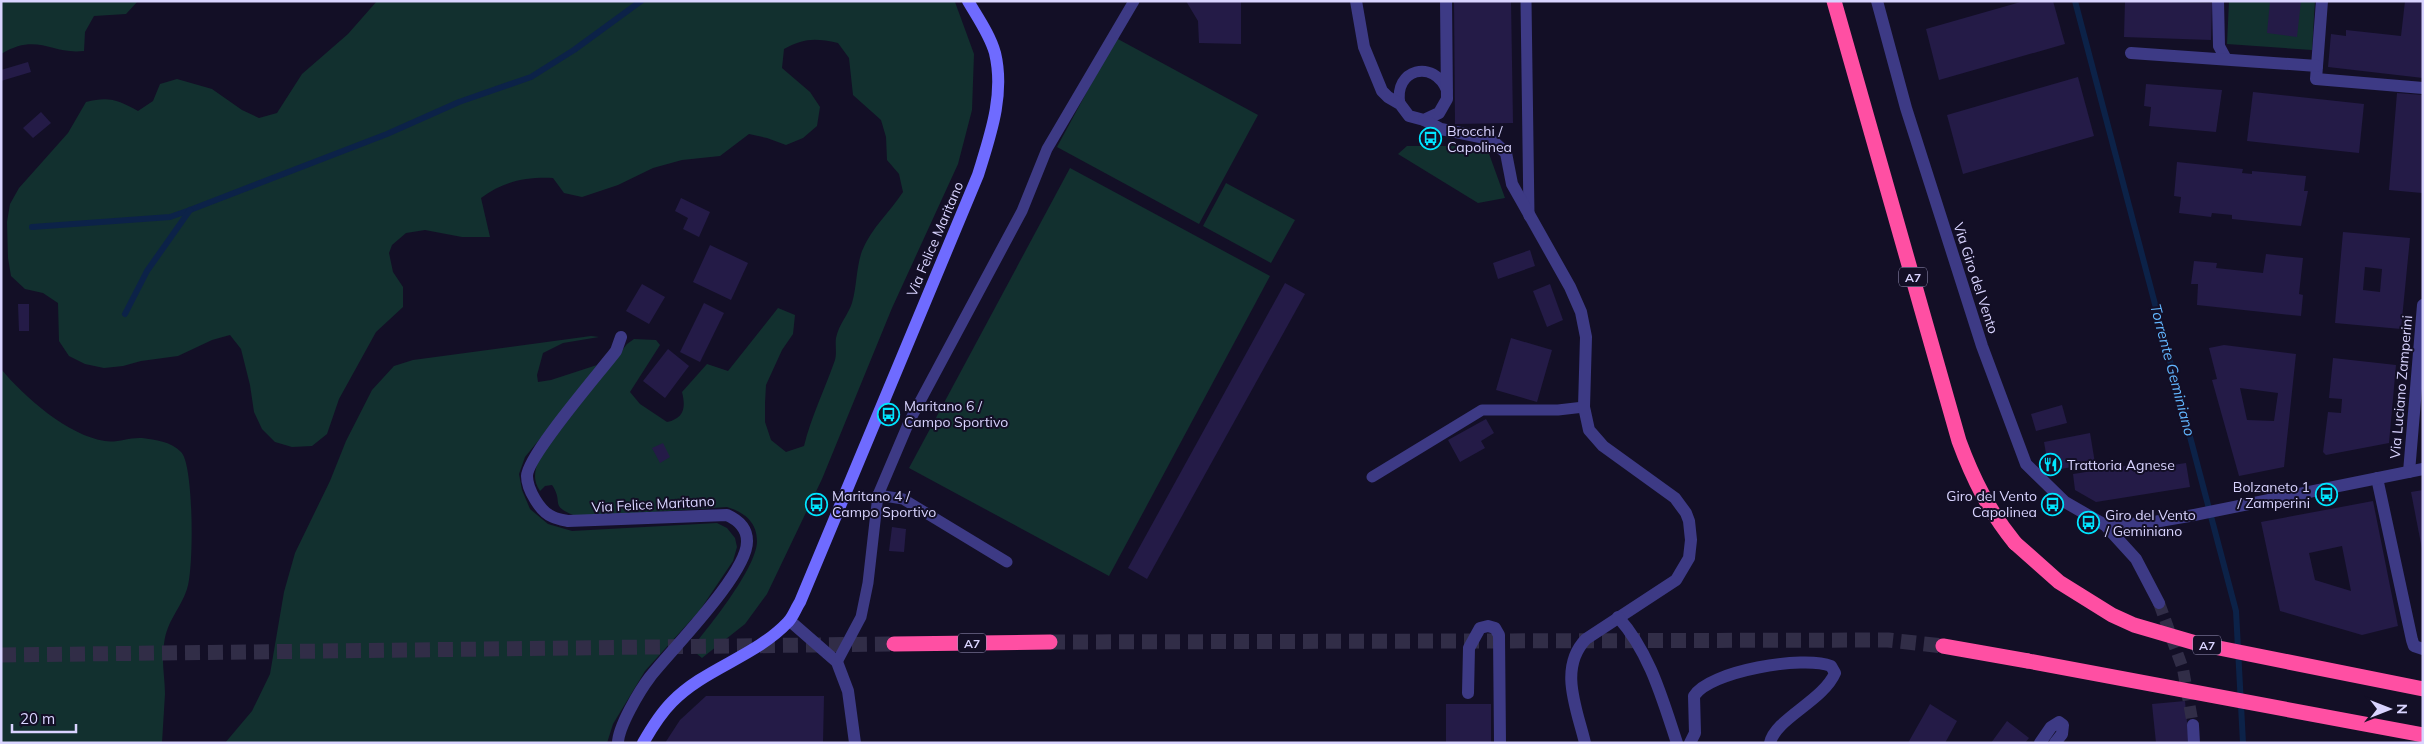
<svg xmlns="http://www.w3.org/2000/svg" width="2424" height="744" font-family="Mulish,sans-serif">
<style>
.green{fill:#12302f}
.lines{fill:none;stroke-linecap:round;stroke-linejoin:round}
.stream{stroke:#0c2248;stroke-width:6}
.building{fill:#241b47;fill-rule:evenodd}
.street-tunnel{stroke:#312d47;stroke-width:12;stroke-dasharray:12 6;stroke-linecap:butt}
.highway-tunnel{stroke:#312d47;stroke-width:15;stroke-dasharray:15 8;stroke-linecap:butt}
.lane{stroke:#3d3a85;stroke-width:11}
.street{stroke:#3d3a85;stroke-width:12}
.secondary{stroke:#6f6bff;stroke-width:12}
.highway{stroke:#ff4fa3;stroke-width:15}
.highway-bridge{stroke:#ff4fa3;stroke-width:15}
.labels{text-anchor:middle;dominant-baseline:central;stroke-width:4;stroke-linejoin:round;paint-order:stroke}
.shield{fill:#130f26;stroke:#9e99be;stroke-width:1}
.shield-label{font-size:12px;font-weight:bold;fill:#d9d4ff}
.poi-label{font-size:14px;fill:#d9d4ff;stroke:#130f26;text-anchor:start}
.street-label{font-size:14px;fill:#d9d4ff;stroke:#130f26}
.water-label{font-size:15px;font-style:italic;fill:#62b6ff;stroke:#130f26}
</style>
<rect width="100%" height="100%" fill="#130f26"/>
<g class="green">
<path d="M 1,1 L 138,1 L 126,14 L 94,16 L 85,32 L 84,51 C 51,55 38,32 1,54 Z"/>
<path d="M 377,1 L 955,2 L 974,54 L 972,110 L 958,164 L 892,308 L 822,479 L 767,594 L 745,624 L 702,658 L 691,649 C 708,628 757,568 757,541 C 757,522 744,512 727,507 L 578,517 C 547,505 565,504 552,485 L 545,486 L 540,491 C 532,479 535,471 539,458 L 627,344 L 634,339 L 656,340 L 660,345 L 630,392 L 640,404 L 667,422 C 684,418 686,408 682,392 L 707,364 L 728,371 L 778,308 L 795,315 L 793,334 L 782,350 L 766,385 L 765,403 L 765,422 L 771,440 L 786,452 L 804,446 C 811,417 825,389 835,360 C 837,353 835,345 836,338 C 839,324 848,315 852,303 C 857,286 856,268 862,251 C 871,228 890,212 903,192 L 899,174 L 887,160 L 886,137 L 881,120 L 853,95 L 849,58 L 838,43 C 815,38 804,38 784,49 L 782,68 L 810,92 L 820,107 L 817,126 L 803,138 L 786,145 L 767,138 L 749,134 L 720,156 L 682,160 L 653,168 L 618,185 L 582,197 L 564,193 L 553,178 C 525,177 504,181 481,198 L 490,237 L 462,237 L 425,230 L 406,233 L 392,245 L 389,253 L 393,272 L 403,287 L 403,307 L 376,332 L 339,399 L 327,434 L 312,446 L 292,447 L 275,442 L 262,429 L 254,412 L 250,385 L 241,349 L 230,335 L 212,340 L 178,356 L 141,361 L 123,366 L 104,368 L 85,364 L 69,356 L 59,341 L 58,303 L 43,293 L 25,289 L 11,276 L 8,258 L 7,222 L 10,204 L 19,188 L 68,133 L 86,102 C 109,96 118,100 138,111 L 153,101 L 160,84 L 177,79 L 212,89 L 242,110 L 259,118 L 277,113 L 302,74 L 348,34 Z"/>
<polygon points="2229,1 2315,1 2312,50 2227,44"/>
<polygon points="1116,38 1258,115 1199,224 1057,147"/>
<polygon points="1407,146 1477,146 1488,151 1505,198 1478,203 1398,154"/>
<polygon points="1070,168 1270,276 1109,576 909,468"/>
<polygon points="1226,183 1295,220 1271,263 1203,226"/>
<polygon points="591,336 599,337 563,343 543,353 537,375 538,382 551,380 597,365 588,380 525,457 519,474 522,490 530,509 548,524 572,531 717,523 727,528 735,538 737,547 733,561 700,610 645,671 613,724 607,743 225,743 252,711 270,674 284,592 295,553 330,481 346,441 372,390 394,366 413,360"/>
<path d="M 1,369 C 24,397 69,436 105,441 C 117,443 130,437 142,438 C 156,440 170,441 181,452 C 194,464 194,571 187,589 C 180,610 167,620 164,644 C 161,660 165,678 165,694 C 164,710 163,726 162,743 L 1,743 Z"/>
</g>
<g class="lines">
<g class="stream">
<polyline points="2075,1 2236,611 2243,743"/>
<polyline points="32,227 170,217 190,210 387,134 459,102 531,77 574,50 641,1"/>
<polyline points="125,314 147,271 190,210"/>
</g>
</g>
<g class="building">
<polygon points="1186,1 1241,1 1241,44 1199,43 1198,21"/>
<polygon points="1454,1 1511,1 1513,123 1455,124"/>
<polygon points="2024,1 2053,1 2065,44 1939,80 1926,29"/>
<polygon points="2125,1 2212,3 2211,40 2124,37"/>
<polygon points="2270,1 2301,1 2297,37 2267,33"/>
<polygon points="2405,1 2423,1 2423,78 2328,67 2331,34 2346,36 2346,30 2401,36"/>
<polygon points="28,62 31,72 1,81 1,70"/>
<polygon points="2078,77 2094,136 1963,174 1947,115"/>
<polygon points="2146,84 2222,90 2216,132 2149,126 2151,107 2144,106"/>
<polygon points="2253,92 2364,104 2359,153 2247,141"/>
<polygon points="2397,93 2423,95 2422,193 2389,190"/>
<polygon points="41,112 51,123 33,138 23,128"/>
<polygon points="2177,162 2243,169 2242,173 2252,174 2252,171 2306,176 2304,191 2308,191 2301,226 2232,219 2232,215 2212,213 2211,217 2179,213 2181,197 2174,196"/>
<polygon points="681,198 710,212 699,237 683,229 688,218 675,211"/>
<path d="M 2343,232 L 2410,238 L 2401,329 L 2335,323 ZM 2365,267 L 2382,269 L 2380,292 L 2363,290 Z"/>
<polygon points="710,245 748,263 731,300 693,282"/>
<polygon points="1530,250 1535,266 1498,279 1493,263"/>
<polygon points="2266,254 2303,258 2299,294 2303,295 2301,316 2197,305 2198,284 2191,284 2194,261 2217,263 2216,268 2263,273"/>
<polygon points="1285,283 1305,294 1147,579 1128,568"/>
<polygon points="642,284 665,297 649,324 626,311"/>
<polygon points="1550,284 1563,320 1547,327 1533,291"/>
<polygon points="704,303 724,313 700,362 680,352"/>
<polygon points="18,304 29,304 29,331 19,331"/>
<polygon points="1511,338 1552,350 1537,402 1496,390"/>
<path d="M 2224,345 L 2296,354 L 2284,467 L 2239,476 L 2212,380 L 2217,379 L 2209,348 ZM 2240,388 L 2278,393 L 2274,421 L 2247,420 Z"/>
<polygon points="668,349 689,366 665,398 643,381"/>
<polygon points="2333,358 2396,365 2389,443 2326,455 2323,452 2328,412 2341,413 2342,399 2329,398"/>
<polygon points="2062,405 2067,423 2036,431 2031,414"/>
<polygon points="1486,419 1494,433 1481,441 1485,448 1460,462 1448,440"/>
<polygon points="2090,433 2095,463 2049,471 2044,442"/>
<polygon points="663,443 670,457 660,463 652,448"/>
<polygon points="2186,463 2190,487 2096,502 2075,490 2073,474 2131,465 2132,471"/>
<polygon points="2423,490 2423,549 2422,549 2411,492"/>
<path d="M 2373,501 L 2398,626 L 2362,635 L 2280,611 L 2261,522 ZM 2342,546 L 2351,591 L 2315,580 L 2309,553 Z"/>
<polygon points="892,527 906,529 904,552 889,551"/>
<polygon points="706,696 824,696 823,743 665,743 680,720"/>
<polygon points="2185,701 2189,743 2156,743 2152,704"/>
<rect x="1446" y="704" width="45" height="39"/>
<polygon points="1930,704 1957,721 1945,743 1908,743"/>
<polygon points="2007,721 2029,738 2025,743 1991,743"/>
</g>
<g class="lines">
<polyline class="street-tunnel" points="2159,603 2183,669 2193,725"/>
<g class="highway-tunnel">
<polyline points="1050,642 1888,640 1943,646"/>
<polyline points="1,655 894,644"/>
</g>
<g class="lane">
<polyline points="1526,1 1529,216"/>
<path d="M 1400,104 C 1393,69 1434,58 1447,91"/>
<polyline points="1372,477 1482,410 1558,410 1584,407"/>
<polyline points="878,495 903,499 1007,562"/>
<polyline points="837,662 861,617 868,583 878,495 909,422 1022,211 1047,149 1134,1"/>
</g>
<g class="street">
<polyline points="1356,1 1364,47 1382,91 1388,97 1400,104 1409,116 1424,120 1439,113 1447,99 1446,1"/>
<polyline points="1877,1 1906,108 1982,346 2026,464 2065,502 2105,525 2136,559 2159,603"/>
<polyline points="2218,1 2219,46 2226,59"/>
<polyline points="2322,1 2316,79 2423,88"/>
<polyline points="2131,53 2317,66"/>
<path d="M 1424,120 L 1441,129 L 1485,138 L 1494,142 L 1506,153 L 1512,184 L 1570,287 L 1581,312 L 1586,337 L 1584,407 L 1589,430 L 1603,446 L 1675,498 L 1686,513 L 1689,521 L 1691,540 L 1689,558 L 1676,580 L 1586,639 C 1558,668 1577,709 1585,743"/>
<polyline points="2409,472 2423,305"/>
<polyline points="2377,478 2412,640 2414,646 2423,649"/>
<polyline points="2105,525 2148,523 2189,516 2423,469"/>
<path d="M 1618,617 C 1650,653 1662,698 1677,743"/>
<polyline points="790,621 837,662 848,691 855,743"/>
<polyline points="1468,693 1469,648 1480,628 1488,626 1495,628 1499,635 1500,743"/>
<polyline points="2193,725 2194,743"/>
<path d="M 618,743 C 618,727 640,690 650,677 C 671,650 748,573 747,541 C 747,528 738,520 727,515 L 568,521 C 563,520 557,519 553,517 C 540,512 527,489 527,476 C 527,456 600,372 616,351 L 621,337"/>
<path d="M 1690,743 L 1695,733 L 1694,696 C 1709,671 1804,655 1831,666 L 1835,673 C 1823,701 1775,719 1770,743"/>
<polyline points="2040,743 2051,727 2059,722 2063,725 2062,734 2055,743"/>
</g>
<path class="secondary" d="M 643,743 C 651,729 660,714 672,702 C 705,668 755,657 788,622 C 793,617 796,608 800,602 L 978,175 C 990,136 1005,95 995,53 C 990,35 978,18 968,1"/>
<g class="highway">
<path d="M 1834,1 L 1959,441 C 1973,479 1989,511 2015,543"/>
<polyline points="894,644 1050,642"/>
<polyline points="1943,646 2028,661"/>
</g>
<g class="highway-bridge">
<polyline points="2015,543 2059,582 2112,615 2134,625 2199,644 2423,689"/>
<polyline points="2028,661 2423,735"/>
</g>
</g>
<defs>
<symbol id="bus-ring" viewBox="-11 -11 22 22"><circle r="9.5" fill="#130f26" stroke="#00e5ff" stroke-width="1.5"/><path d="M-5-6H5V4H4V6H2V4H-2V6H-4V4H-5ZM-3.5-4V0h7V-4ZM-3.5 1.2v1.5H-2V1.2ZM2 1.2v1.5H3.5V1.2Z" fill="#00e5ff"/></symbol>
<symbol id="restaurant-ring" viewBox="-11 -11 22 22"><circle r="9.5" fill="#130f26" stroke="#00e5ff" stroke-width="1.5"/><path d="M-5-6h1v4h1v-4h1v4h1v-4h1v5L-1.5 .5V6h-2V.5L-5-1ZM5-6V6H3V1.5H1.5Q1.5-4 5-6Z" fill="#00e5ff"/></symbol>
</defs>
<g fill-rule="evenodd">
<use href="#bus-ring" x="1418" y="126" width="25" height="25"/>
<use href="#bus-ring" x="876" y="402" width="25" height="25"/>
<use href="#restaurant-ring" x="2038" y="452" width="25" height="25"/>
<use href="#bus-ring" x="2314" y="482" width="25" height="25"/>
<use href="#bus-ring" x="804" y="492" width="25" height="25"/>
<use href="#bus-ring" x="2040" y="492" width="25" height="25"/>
<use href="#bus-ring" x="2076" y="510" width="25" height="25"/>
</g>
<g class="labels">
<g class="shield">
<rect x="1899" y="267.5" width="28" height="19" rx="4"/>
<rect x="958" y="633.5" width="28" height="19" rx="4"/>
<rect x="2193" y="635.5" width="28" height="19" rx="4"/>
</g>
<g class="shield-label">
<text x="1913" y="277">A7</text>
<text x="972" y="643">A7</text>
<text x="2207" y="645">A7</text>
</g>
<g class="poi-label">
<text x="1447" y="131">Brocchi /<tspan x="1447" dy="16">Capolinea</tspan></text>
<text x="904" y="406">Maritano 6 /<tspan x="904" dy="16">Campo Sportivo</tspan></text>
<text x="2067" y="465">Trattoria Agnese</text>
<text x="2310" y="487" text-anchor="end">Bolzaneto 1<tspan x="2310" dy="16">/ Zamperini</tspan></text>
<text x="832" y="496">Maritano 4 /<tspan x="832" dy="16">Campo Sportivo</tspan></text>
<text x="2037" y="496" text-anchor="end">Giro del Vento<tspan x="2037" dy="16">Capolinea</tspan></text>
<text x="2105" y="515">Giro del Vento<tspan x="2105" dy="16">/ Geminiano</tspan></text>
</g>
<g class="street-label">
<text transform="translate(935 239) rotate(-67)">Via Felice Maritano</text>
<text transform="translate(1976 278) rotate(72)">Via Giro del Vento</text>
<text transform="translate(2401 387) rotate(-85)">Via Luciano Zamperini</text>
<text transform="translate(653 504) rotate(-3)">Via Felice Maritano</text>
</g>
<g class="water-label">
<text transform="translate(2173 370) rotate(75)">Torrente Geminiano</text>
</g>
</g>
<rect width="2424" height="744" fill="none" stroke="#d9d4ff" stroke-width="5"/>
<g transform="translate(2389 709) rotate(90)" stroke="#130f26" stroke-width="4" paint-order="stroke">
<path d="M0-4L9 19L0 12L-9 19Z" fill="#d9d4ff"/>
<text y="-8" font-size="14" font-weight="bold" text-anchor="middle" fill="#d9d4ff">N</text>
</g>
<path d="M12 724v8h64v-8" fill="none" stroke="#d9d4ff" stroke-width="2.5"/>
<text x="20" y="724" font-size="15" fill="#d9d4ff" stroke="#130f26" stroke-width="4" paint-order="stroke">20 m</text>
</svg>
